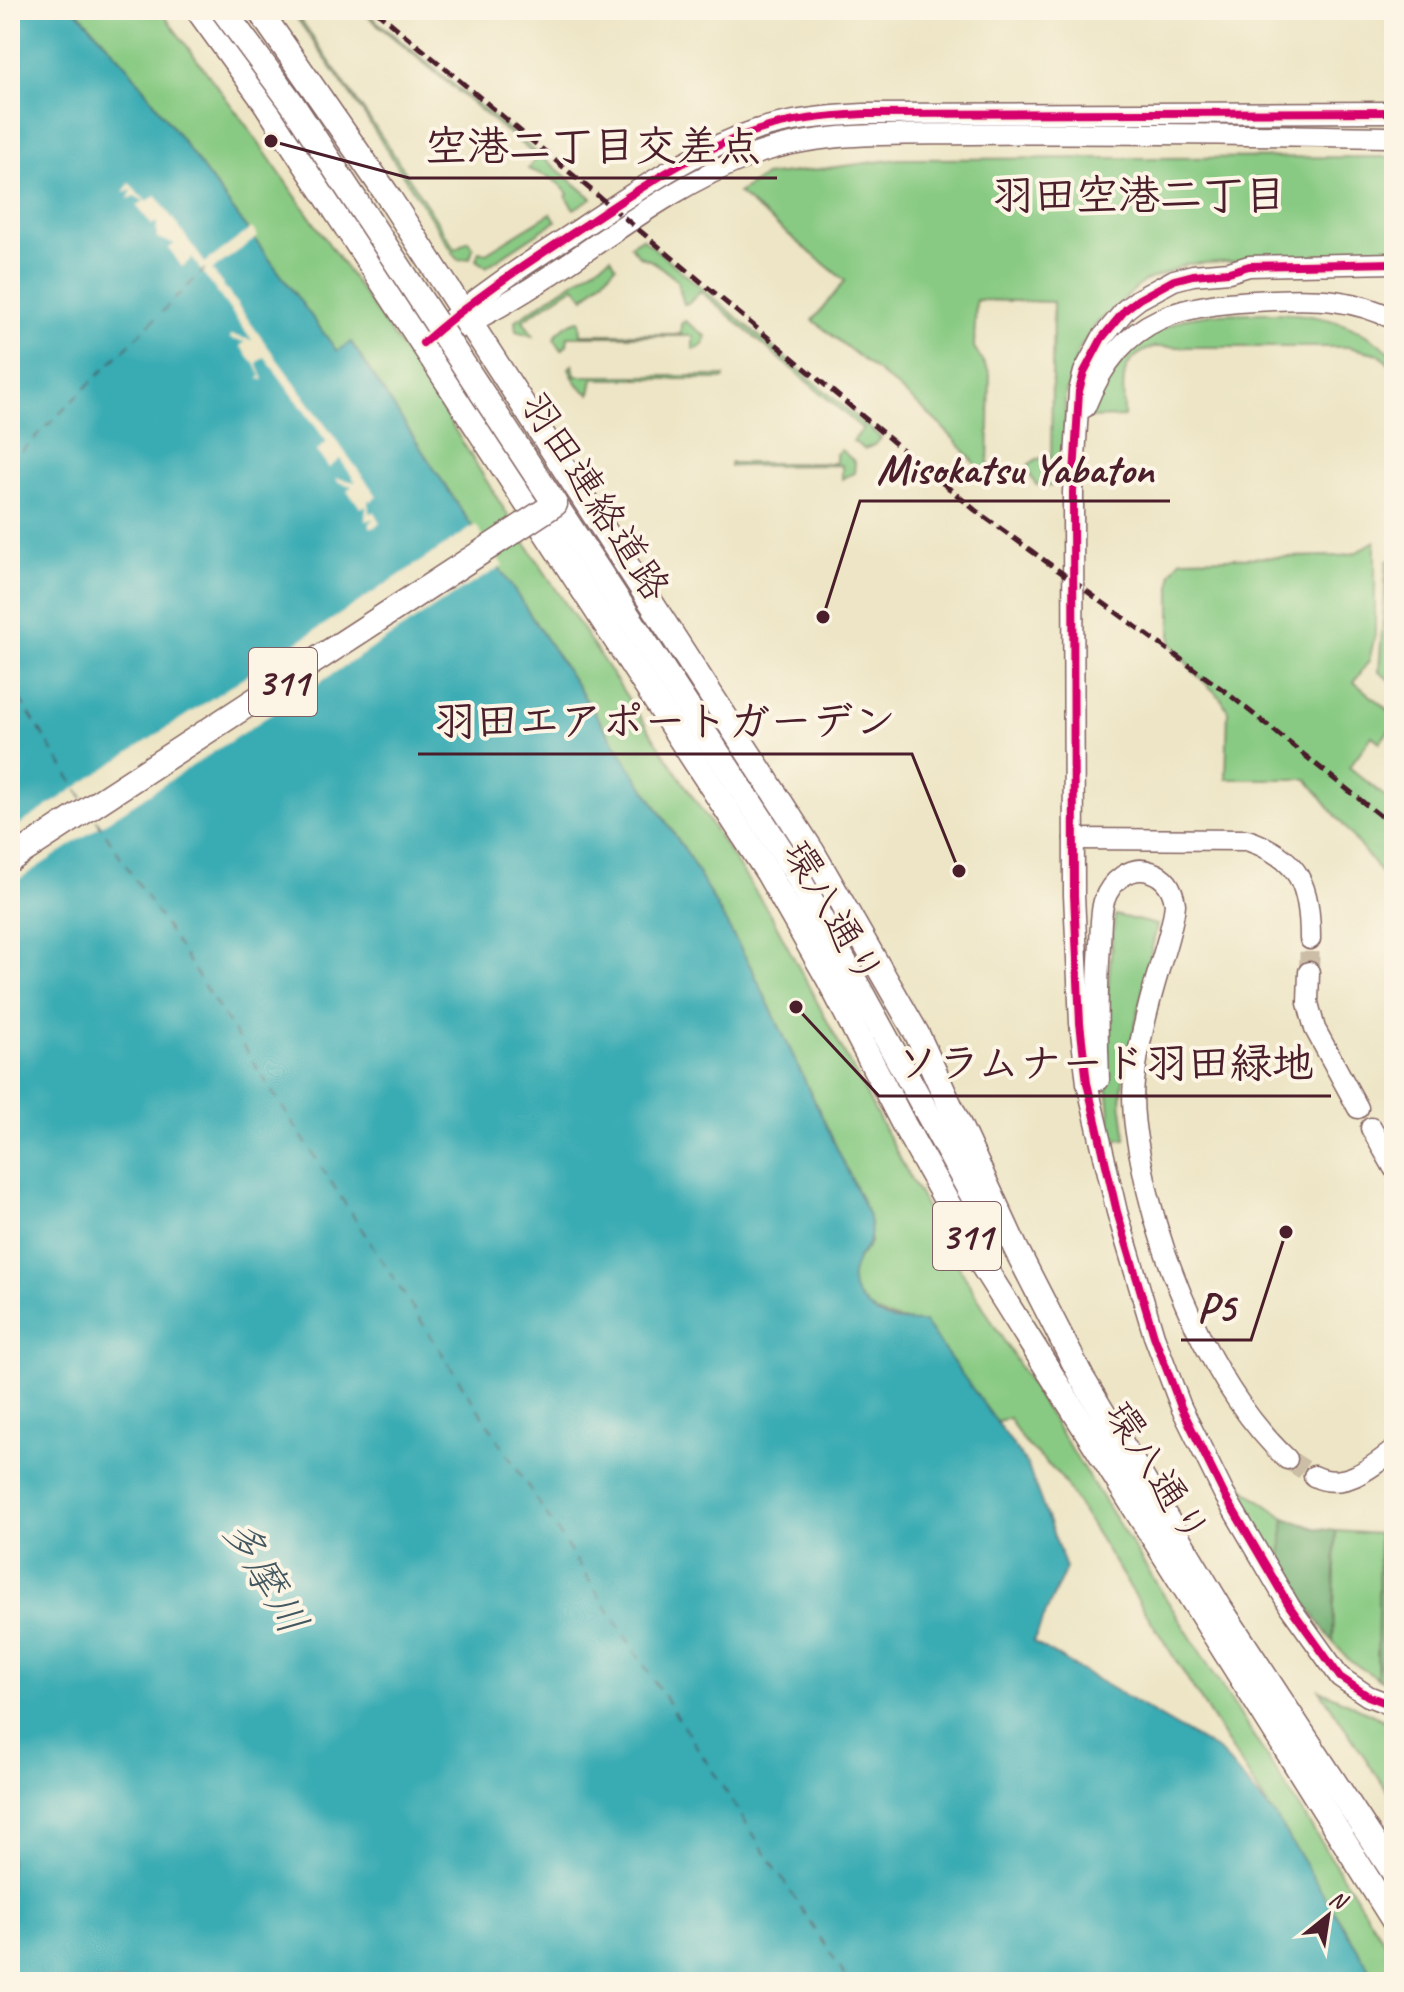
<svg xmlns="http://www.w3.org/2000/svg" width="1404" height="1992" font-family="Caveat,'Klee One',sans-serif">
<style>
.green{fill:#88ca83;stroke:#697457;stroke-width:2}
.forest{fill:#6eae71;stroke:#5c664e;stroke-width:2}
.water{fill:#39abb3;stroke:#42656f;stroke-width:2}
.pier{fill:#ede5c5}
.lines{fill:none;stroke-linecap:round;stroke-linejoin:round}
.ferry{stroke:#435761;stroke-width:2;stroke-dasharray:10 8;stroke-linecap:butt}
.minor-tunnel{stroke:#ccbda6;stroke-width:20;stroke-dasharray:20 10;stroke-linecap:butt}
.minor-casing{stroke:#836461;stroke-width:23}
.major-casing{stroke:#836461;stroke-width:27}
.minor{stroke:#fff;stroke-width:20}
.major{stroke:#fff;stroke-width:24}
.rail{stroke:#4a1f2b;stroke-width:5;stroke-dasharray:12 6;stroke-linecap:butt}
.major-bridge-casing{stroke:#836461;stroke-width:27;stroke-linecap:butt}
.major-bridge{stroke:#fff;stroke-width:24}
.cycleway-casing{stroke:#fcf5e5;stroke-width:13}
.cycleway{stroke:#d6006c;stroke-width:8}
.labels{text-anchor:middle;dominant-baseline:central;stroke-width:8;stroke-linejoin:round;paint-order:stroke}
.shield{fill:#fcf5e5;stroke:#7f5f63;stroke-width:2}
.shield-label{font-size:38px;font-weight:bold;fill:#4a1f2b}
.street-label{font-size:40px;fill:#4a1f2b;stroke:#fcf5e5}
.neighbourhood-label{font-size:42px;font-weight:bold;fill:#4a1f2b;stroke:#fcf5e5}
.water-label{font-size:42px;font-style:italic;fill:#435761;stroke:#fcf5e5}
.leader{fill:none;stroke:#4a1f2b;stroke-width:3}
.callout-dot{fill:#4a1f2b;stroke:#fcf5e5;stroke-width:3}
.callout-label{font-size:42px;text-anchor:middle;font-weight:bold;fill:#4a1f2b;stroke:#fcf5e5;stroke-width:8;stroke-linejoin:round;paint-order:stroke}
</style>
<rect width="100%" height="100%" fill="#fcf5e5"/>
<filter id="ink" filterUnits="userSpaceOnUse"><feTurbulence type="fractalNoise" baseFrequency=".0125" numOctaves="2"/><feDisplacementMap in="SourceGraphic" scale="16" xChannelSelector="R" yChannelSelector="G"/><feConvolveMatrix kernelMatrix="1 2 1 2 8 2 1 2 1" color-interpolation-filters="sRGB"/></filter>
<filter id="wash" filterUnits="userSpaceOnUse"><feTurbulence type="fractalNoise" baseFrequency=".006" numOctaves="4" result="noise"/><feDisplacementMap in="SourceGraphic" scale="32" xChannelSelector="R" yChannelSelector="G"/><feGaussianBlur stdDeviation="1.8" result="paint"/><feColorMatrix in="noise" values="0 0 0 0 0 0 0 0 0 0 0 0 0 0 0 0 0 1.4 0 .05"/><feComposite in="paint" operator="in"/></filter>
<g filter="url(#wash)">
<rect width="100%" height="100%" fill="#ede5c5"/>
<g class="green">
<path d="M 76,10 L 160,10 L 246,125 L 425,382 L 517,530 L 772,917 L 947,1247 L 1041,1402 L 1394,1957 L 1394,1982 L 1378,1982 L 1060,1476 L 1022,1440 L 1009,1418 L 995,1422 L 924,1323 C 897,1321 849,1313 851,1276 C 852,1264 863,1253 870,1243 L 868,1214 L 753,971 L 688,855 L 351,343 L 337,352 L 128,67 Z"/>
<polygon points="291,10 305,10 298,16 389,147 455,249 468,241 473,248 470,258 458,260 363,113"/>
<path d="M 360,10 L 363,10 L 592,198 L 574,209 L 566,197 L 568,194 C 556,178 546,176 528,169 L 537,157 Z"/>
<path d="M 1394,157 L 1394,253 L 1187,264 L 1143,282 L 1095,325 L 1078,351 L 1065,396 L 1065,479 L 1058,486 L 1036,485 L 1028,471 L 1029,464 L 1037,459 L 1051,457 L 1053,302 L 976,300 L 974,347 L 990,374 L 988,471 L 983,474 C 938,412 871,368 813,320 L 845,281 L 738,193 L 765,176 L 899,159 Z"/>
<polygon points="551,213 556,221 486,267 476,260 479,251 486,253"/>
<path d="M 642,238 L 881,438 C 876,445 872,446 864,449 L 853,441 L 863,429 L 700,291 L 689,303 L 684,304 L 677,280 L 654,262 L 639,256 L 630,245 Z"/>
<polygon points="611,257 616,266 584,298 575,286 523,320 533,336 516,331 515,321"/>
<path d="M 1210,314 C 1279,313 1340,305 1394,356 L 1394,369 L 1379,354 L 1348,347 L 1155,347 C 1116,359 1124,384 1124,417 L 1088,418 L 1098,391 L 1142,337 L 1186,318 Z"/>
<path d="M 580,320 L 581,334 L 681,334 L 681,324 L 685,321 L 706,336 L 704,344 L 697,349 L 693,349 L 693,336 L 568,336 L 567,345 L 562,350 L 554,339 C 558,330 571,321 580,320 Z"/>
<path d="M 573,364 L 575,376 L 724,376 L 724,379 L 593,379 L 590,394 C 580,389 572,378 569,368 Z"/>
<polygon points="841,450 855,462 854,473 842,479 842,465 730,466 730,463 836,463 836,454"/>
<polygon points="1375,541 1375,635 1369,661 1354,682 1394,715 1394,724 1380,742 1372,736 1349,767 1394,804 1394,894 1389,894 1387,881 1307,779 1226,779 1228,711 1221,698 1193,671 1171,643 1171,573 1181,559 1340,556 1355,553"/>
<polygon points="1387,560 1394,560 1394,683 1379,672"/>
<path d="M 1115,915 L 1157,925 L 1123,1082 L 1121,1102 L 1126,1139 L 1113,1140 C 1102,1065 1106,990 1115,915 Z"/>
<polygon points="1225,1465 1247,1491 1285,1518 1280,1569"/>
<polygon points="1336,1531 1379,1534 1377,1678 1350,1661 1333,1642"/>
<polygon points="1320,1690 1394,1725 1394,1801"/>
</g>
<g class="forest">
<polygon points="1285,1518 1315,1528 1336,1531 1333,1642 1280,1569"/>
<polygon points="1394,1529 1394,1684 1377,1678 1379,1534"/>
</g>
<path class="water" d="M 10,10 L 76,10 L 128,67 L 337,351 L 351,342 L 688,855 L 753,971 L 868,1214 C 877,1251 861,1243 853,1271 C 846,1292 869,1311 886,1318 C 898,1322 912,1322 924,1322 L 1027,1464 L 1066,1568 L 1033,1642 L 1220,1752 L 1275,1816 L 1378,1982 L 10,1982 Z"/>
<g class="pier">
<polygon points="130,183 138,194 147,201 156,196 205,263 252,228 258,237 212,270 377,496 372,501 368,500 369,513 374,512 380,523 373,528 370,527 370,523 374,519 365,521 366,505 361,508 347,491 352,486 338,482 336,478 356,482 340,459 329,468 317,451 327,442 265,357 257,363 264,380 259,379 261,376 255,364 240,346 245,342 230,339 231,335 252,340 192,258 182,267 169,248 175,244 157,238 157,221 152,225 137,206 144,201 135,196 128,199 132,190 123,192"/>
<polygon points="476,525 503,566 458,592 10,885 10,831"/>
</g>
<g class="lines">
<g class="ferry">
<polyline points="10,466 17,456 205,269"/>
<polyline points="10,683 84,800"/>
<polyline points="96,819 849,1982"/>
</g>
</g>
</g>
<g filter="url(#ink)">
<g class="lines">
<g class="minor-tunnel">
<polyline points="1309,972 1310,939"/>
<polyline points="1287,1459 1314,1476"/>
</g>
<defs>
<g id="minor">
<polyline points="1394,263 1249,266 1229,272 1193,275 1174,280 1139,299 1126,309 1102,338 1084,372 1079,391 1073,492 1074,895 1080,1023 1087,1083 1117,1212 1154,1336 1181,1407 1224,1494 1290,1607 1340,1677 1368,1696 1394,1706"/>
<path d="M 456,329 C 561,282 644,195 753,155 C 822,130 898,135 970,134 C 1111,132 1253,135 1394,137"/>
<path d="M 429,338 C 476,296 529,262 581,228 C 637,191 693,151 756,130 C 791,119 828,116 864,114 L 1394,112"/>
<path d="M 1085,407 C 1123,312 1182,304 1274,300 C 1318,298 1354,299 1394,319"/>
<path d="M 1074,839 L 1247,840 C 1300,858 1310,886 1310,939"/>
<polyline points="1309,972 1308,1003 1315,1029 1358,1108"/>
<path d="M 1099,1080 C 1097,1034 1097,989 1100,944 C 1101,930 1100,914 1104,901 C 1110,882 1131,864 1151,872 C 1166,877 1173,889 1175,904 C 1173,926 1165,948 1159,969 C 1148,1006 1138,1044 1134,1082 C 1131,1108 1136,1136 1141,1161 C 1160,1262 1212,1388 1287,1459"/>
<polyline points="1371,1128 1394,1168"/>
<path d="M 1314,1476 C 1343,1491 1371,1468 1394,1450"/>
</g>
<g id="major">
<polyline points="198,10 264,101 768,873 828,978 904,1125 983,1266 1394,1921"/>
<polyline points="259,10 386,193 812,851 917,1034 1016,1249 1082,1378 1220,1608 1394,1873"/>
<polyline points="555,504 793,868 987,1222"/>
</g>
</defs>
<use href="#minor" class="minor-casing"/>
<use href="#major" class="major-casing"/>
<use href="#minor" class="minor"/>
<use href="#major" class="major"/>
<polyline class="rail" points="375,10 975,510 1226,692 1394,827"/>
<defs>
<polyline id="major-bridge" points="10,860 555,504 291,102 223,10"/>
</defs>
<use href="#major-bridge" class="major-bridge-casing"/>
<use href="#major-bridge" class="major-bridge"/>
<defs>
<g id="cycleway">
<polyline points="1394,263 1249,266 1229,272 1193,275 1174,280 1139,299 1126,309 1102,338 1084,372 1079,391 1073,492 1074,895 1080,1023 1087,1083 1117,1212 1154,1336 1181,1407 1224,1494 1290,1607 1340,1677 1368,1696 1394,1706"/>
<path d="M 423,343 C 473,298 529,262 585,225 C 639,189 694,151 756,131 C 790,119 828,116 864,114 L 1394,112"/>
</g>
</defs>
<use href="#cycleway" class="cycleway-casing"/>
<use href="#cycleway" class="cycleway"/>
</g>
</g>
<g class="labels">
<g class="shield">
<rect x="249" y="648" width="68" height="68" rx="6"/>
<rect x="933" y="1202" width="68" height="68" rx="6"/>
</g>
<g class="shield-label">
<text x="283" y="682">311</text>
<text x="967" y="1236">311</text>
</g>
<g class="street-label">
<text transform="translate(595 496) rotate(57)">羽田連絡道路</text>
<text transform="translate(833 913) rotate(60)">環八通り</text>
<text transform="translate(1157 1473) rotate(58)">環八通り</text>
</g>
<g class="neighbourhood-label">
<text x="1139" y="195">羽田空港二丁目</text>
</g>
<g class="water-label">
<text transform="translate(265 1576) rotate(60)">多摩川</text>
</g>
</g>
<path class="leader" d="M271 141L409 178H777M823 617L860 501H1170M959 871L912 754H418M796 1007L879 1096H1331M1286 1232L1251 1340H1181"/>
<g class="callout-dot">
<circle cx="271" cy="141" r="8"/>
<circle cx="823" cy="617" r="8"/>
<circle cx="959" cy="871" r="8"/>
<circle cx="796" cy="1007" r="8"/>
<circle cx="1286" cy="1232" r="8"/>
</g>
<g class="callout-label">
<text x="593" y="160">空港二丁目交差点</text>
<text x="1015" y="483">Misokatsu Yabaton</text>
<text x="665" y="735">羽田エアポートガーデン</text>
<text x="1105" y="1077">ソラムナード羽田緑地</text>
<text x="1216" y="1321">P5</text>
</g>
<rect width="1404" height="1992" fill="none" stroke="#fcf5e5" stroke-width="40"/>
<g transform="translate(1328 1916) rotate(30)" stroke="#fcf5e5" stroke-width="6" paint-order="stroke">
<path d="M0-6L14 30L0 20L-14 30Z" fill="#4a1f2b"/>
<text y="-12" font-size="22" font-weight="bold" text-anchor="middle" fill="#4a1f2b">N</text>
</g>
</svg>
